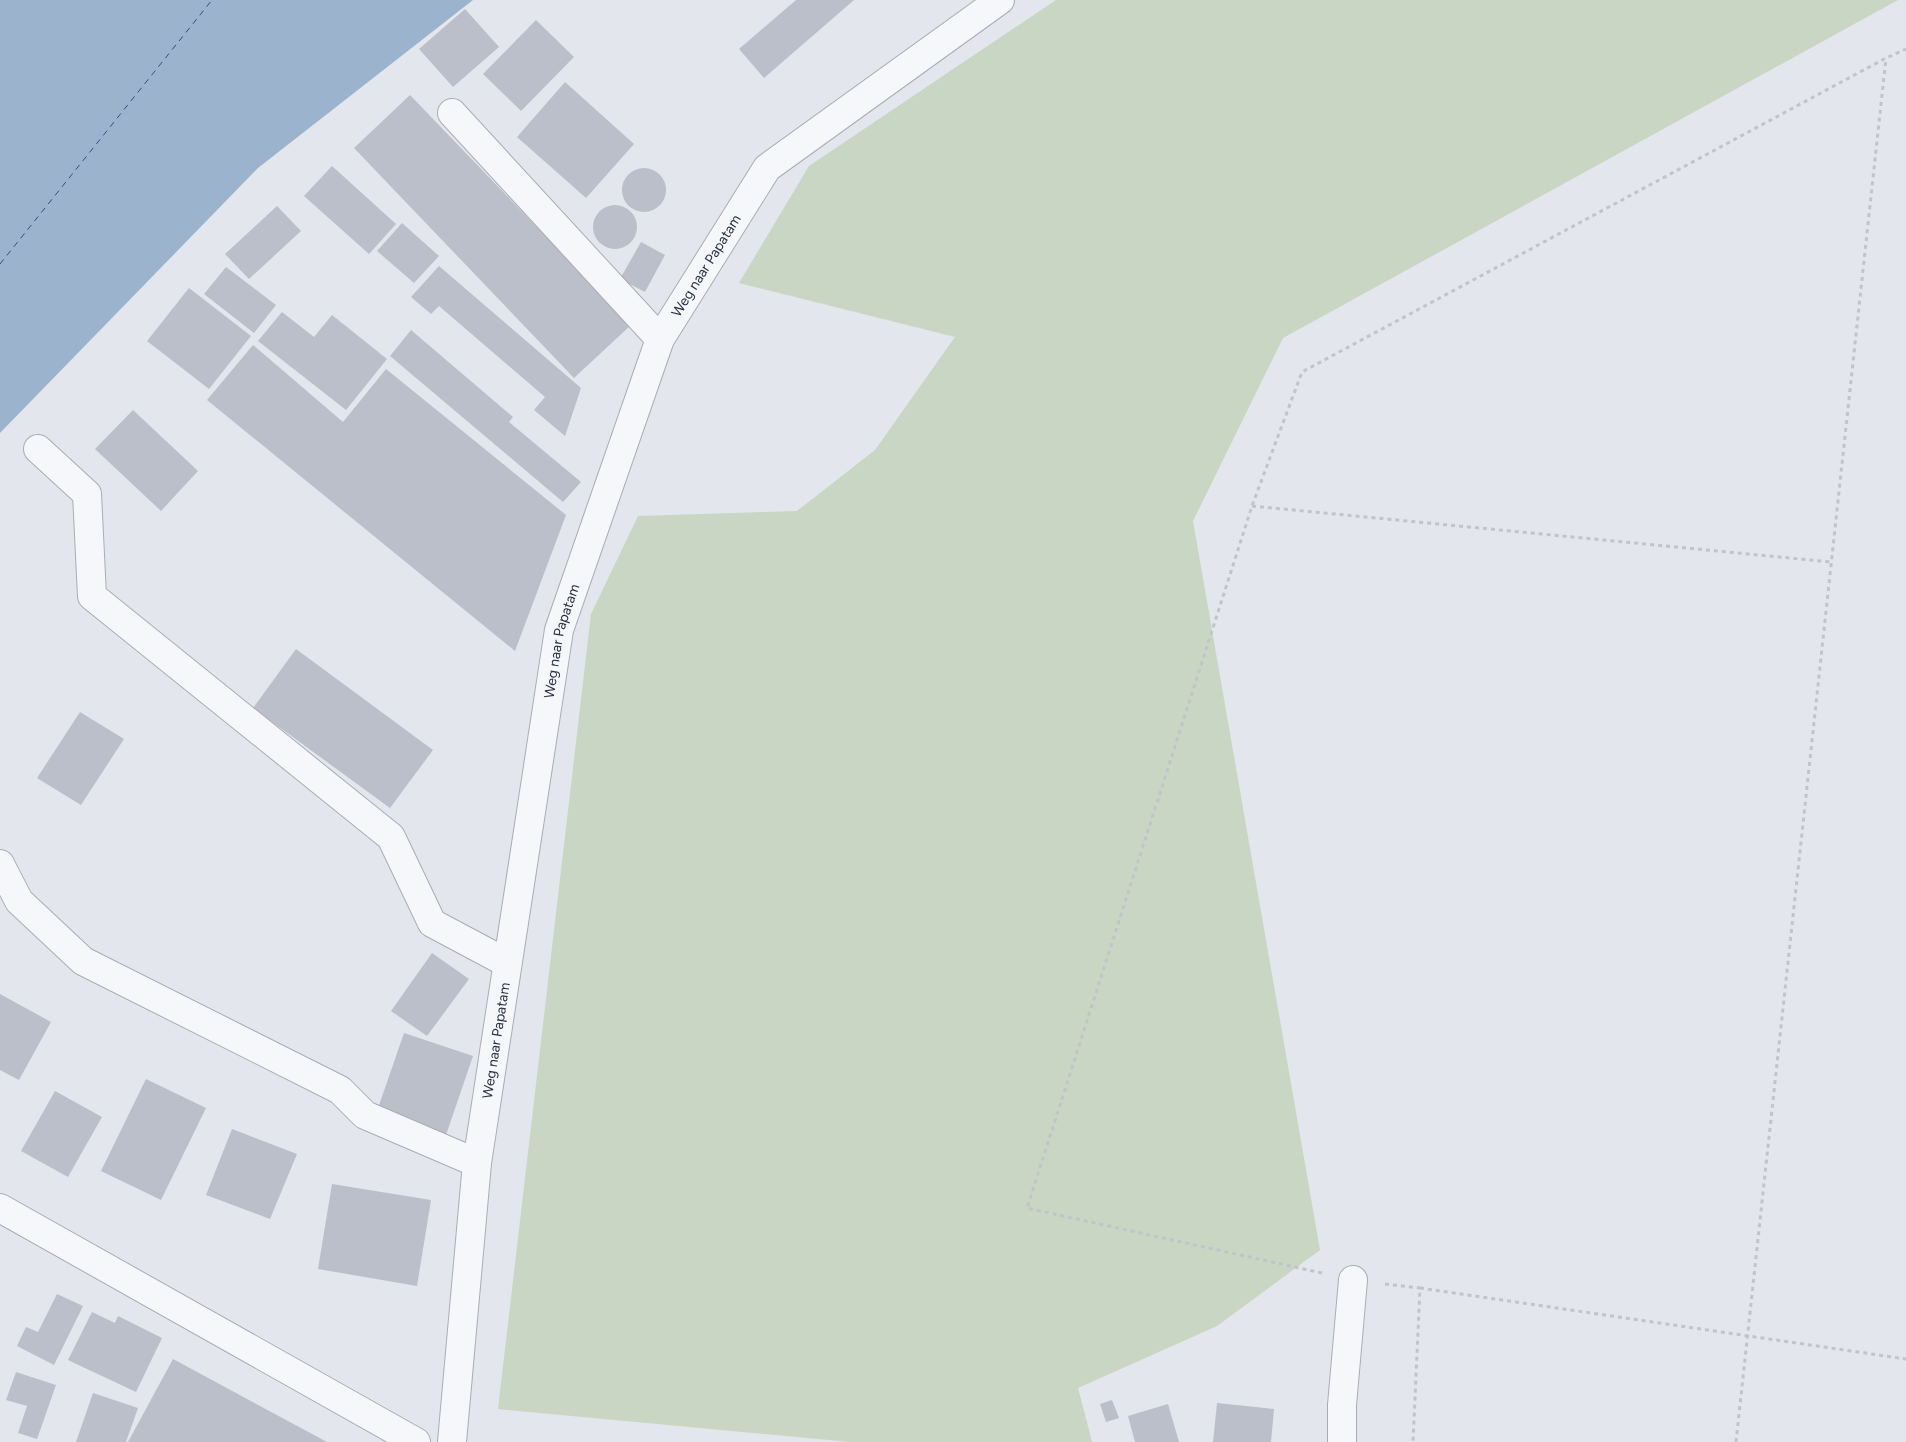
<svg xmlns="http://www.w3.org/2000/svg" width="1906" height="1442" font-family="Figtree,sans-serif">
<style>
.green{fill:#c8d6c3}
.water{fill:#9cb3ce}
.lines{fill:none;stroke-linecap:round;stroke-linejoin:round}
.ferry{stroke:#30507c;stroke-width:1;stroke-dasharray:6 5;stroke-linecap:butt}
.building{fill:#babfca}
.minor-casing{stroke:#a7adb7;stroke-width:30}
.path{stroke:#c1c4cb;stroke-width:3;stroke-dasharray:4 4;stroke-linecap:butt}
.minor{stroke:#f6f7fa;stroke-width:28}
.labels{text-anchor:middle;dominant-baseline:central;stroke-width:4;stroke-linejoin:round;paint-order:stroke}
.street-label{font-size:14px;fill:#293345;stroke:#f3f5f9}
</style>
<rect width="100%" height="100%" fill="#e3e6ec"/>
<polygon class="green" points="1056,0 1898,0 1283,338 1193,521 1320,1250 1217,1326 1078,1388 1092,1442 850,1442 498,1409 591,614 638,516 797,511 875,450 955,337 739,283 809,166"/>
<polygon class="water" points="0,0 473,0 258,168 0,433"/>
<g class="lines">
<polyline class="ferry" points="0,264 212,0"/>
</g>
<g class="building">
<polygon points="796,0 854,0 764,78 739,49"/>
<polygon points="465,9 499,47 453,87 419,49"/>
<polygon points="536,20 574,57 521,111 483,74"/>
<polygon points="565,82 634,144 586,198 517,137"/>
<polygon points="410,95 631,325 574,378 354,148"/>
<polygon points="332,166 396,224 369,254 304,196"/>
<circle cx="644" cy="190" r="22"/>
<circle cx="615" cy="227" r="22"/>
<polygon points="277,206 301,231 249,279 225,254"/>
<polygon points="402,223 439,256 414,283 377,251"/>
<polygon points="641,242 665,255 645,292 620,279"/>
<polygon points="439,266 581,388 565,436 534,410 545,397 439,306 431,314 411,297"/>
<polygon points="226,267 276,305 254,333 204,294"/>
<polygon points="189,288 251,336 209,389 147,341"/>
<polygon points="282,312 314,337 332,315 387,359 346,410 258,341"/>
<polygon points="411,330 513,417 509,422 581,482 563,502 390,356"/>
<polygon points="253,345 343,422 386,369 566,515 515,651 207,400"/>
<polygon points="133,410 198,471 161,511 95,449"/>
<polygon points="296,649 433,750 390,808 253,708"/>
<polygon points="80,712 124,739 81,805 37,778"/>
<polygon points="432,953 469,979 427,1036 391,1011"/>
<polygon points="0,994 51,1022 19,1080 0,1070"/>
<polygon points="404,1033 473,1056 446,1135 377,1111"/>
<polygon points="146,1079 206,1108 161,1200 101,1171"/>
<polygon points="55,1091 102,1117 68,1177 21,1151"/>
<polygon points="232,1129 297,1154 270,1219 206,1195"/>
<polygon points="332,1184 431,1200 417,1286 318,1269"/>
<polygon points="57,1294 83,1306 54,1365 17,1346 26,1327 38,1332"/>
<polygon points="92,1312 115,1323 118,1316 162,1338 136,1392 68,1360"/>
<polygon points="173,1359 327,1442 128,1442"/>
<polygon points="16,1372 56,1385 37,1439 18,1433 27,1406 6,1400"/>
<polygon points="93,1393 138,1408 126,1442 76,1442"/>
<polygon points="1112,1400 1119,1418 1106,1422 1100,1404"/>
<polygon points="1217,1403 1274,1409 1271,1442 1213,1442"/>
<polygon points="1168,1404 1179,1442 1135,1442 1128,1416"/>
</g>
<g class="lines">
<defs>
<g id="minor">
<polyline points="452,113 660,339"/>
<polyline points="38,449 87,494 92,596 391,837 432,923 507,963"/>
<polyline points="0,864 19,901 83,961 340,1090 365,1115 477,1163"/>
<polyline points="0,1208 416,1442"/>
<path id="s1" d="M 452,1442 L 477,1163 L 559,630 L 660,339 L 767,168 L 1000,0"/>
<polyline points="1342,1442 1342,1405 1353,1280"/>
</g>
</defs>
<use href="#minor" class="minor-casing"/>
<g class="path">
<polyline points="1252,506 1831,562"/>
<polyline points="1322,1273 1027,1208 1252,506 1302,372 1886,58 1906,49"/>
<polyline points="1385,1284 1420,1288 1413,1442"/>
<polyline points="1420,1288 1906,1359"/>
<polyline points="1736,1442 1886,58"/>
</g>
<use href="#minor" class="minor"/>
</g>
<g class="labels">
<g class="street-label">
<text stroke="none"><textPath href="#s1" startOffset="1214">Weg naar Papatam</textPath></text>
<text stroke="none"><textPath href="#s1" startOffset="809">Weg naar Papatam</textPath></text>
<text stroke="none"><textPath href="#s1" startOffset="404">Weg naar Papatam</textPath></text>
</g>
</g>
</svg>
